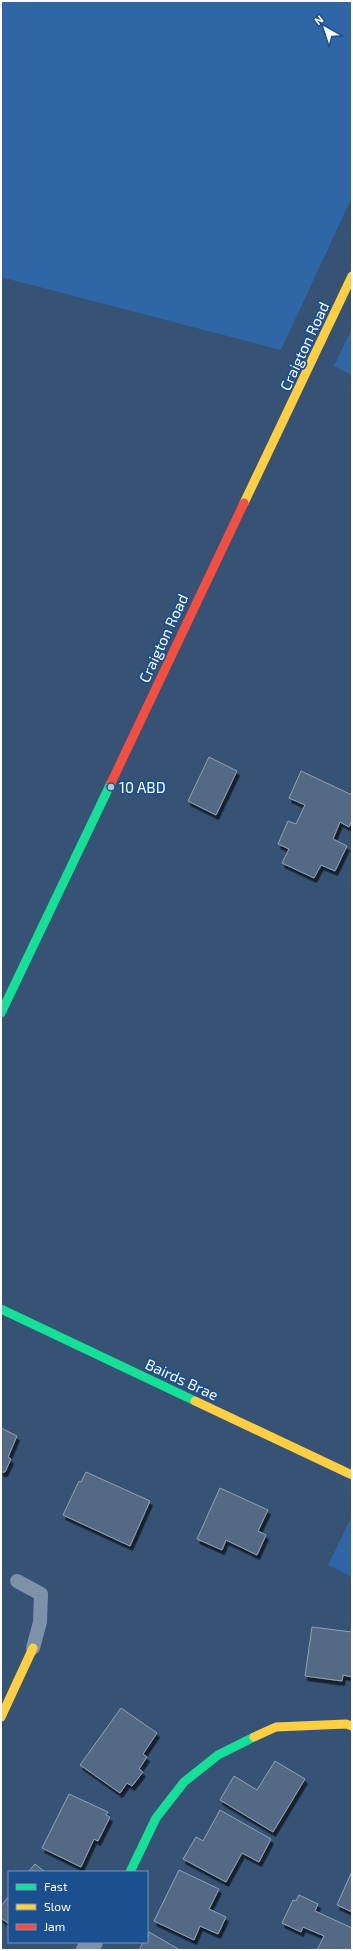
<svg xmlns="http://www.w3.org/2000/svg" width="353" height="1951" font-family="'Exo 2',sans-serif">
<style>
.green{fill:#2f66a5}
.building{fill:#526984;stroke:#92a2b6;filter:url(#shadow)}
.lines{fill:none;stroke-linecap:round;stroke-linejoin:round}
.lane{stroke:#7d92a8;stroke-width:14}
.street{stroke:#7d92a8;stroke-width:22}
.fast{stroke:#16e098;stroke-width:9}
.slow{stroke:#ffcf43;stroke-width:9}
.jam{stroke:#f24e42;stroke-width:9}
.poi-dot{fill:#b9c2ce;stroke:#1b4f8f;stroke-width:1.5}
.labels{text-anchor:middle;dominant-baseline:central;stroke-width:3.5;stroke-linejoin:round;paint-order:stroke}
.street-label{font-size:15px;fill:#fff;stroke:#1b4f8f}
.poi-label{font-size:15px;fill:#fff;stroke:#1b4f8f;text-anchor:start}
</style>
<defs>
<filter id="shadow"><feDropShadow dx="2.5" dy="4.5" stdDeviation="0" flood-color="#0009"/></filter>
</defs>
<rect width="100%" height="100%" fill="#365274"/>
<g class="green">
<polygon points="1,1 352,1 352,197 281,350 1,277"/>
<polygon points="352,328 352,375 334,366"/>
<polygon points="352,1516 352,1577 328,1565"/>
</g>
<g class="building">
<polygon points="209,757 237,771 216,815 188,801"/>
<polygon points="301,771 352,795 352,820 349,827 340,822 333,839 347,846 335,871 321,865 314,878 282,863 289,849 278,844 288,821 296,824 305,805 289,798"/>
<polygon points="1,1428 17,1436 8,1457 11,1459 5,1472 1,1472"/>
<polygon points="86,1472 150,1501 130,1546 63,1515 79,1481 81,1482"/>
<polygon points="220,1488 268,1510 258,1531 266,1535 257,1555 226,1540 222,1550 197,1539"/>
<polygon points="312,1627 352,1632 352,1677 343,1675 342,1681 305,1676"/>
<polygon points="121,1708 157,1733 143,1754 147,1757 139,1769 143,1772 132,1786 127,1783 120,1793 80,1765"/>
<polygon points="275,1761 305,1779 273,1832 220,1800 234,1776 257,1790"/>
<polygon points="69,1794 108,1812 106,1815 110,1817 98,1841 94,1839 81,1867 42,1848"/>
<polygon points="220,1810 271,1839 259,1862 242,1853 226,1882 183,1859 196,1837 203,1841"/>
<polygon points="35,1864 45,1872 28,1872"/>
<polygon points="179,1870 219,1889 209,1909 226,1917 218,1934 200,1926 194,1940 154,1921"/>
<polygon points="352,1871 352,1912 337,1905"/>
<polygon points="299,1895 318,1904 315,1911 352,1928 352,1950 317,1950 324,1936 303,1927 301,1932 282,1923 293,1900 296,1901"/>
<polygon points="9,1896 9,1924 1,1918 1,1906"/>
<polygon points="149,1932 180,1950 139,1950 143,1942 147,1942"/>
</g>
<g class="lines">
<polyline class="lane" points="17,1581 41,1594 40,1622 33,1648"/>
<polyline class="street" points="87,1950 92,1942"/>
<g class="fast">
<polyline points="1,1013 111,783"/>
<polyline points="1,1309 195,1401"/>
<polyline points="130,1872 156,1818 184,1782 218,1755 254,1737"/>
</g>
<g class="slow">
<polyline points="244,503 352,276"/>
<polyline points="195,1401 352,1475"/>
<polyline points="1,1717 33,1648"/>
<polyline points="254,1737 276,1727 346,1724 352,1726"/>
</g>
<polyline class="jam" points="111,783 244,503"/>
</g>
<circle class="poi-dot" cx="111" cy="787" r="4"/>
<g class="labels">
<g class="street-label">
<text transform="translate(304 346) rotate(-65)">Craigton Road</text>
<text transform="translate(163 638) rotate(-65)">Craigton Road</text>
<text transform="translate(182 1379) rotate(25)">Bairds Brae</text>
</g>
<g class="poi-label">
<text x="119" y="787">10 ABD</text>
</g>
</g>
<rect width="353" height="1951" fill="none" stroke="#ffffff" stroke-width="4"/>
<rect x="8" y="1871" width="140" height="72" fill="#1b4f8f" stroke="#7695bc"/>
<rect x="16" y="1884" width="20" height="6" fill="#16e098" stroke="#7695bc"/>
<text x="44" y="1891" font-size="12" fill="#ffffff">Fast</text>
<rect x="16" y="1904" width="20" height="6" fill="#ffcf43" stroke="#7695bc"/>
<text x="44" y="1911" font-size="12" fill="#ffffff">Slow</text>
<rect x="16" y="1924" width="20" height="6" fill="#f24e42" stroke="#7695bc"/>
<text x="44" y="1931" font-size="12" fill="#ffffff">Jam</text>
<g transform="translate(325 28) rotate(321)" stroke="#1b4f8f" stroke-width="3" paint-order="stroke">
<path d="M0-3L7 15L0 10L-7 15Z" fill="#ffffff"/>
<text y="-6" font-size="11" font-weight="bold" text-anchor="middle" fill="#ffffff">N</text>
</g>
</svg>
